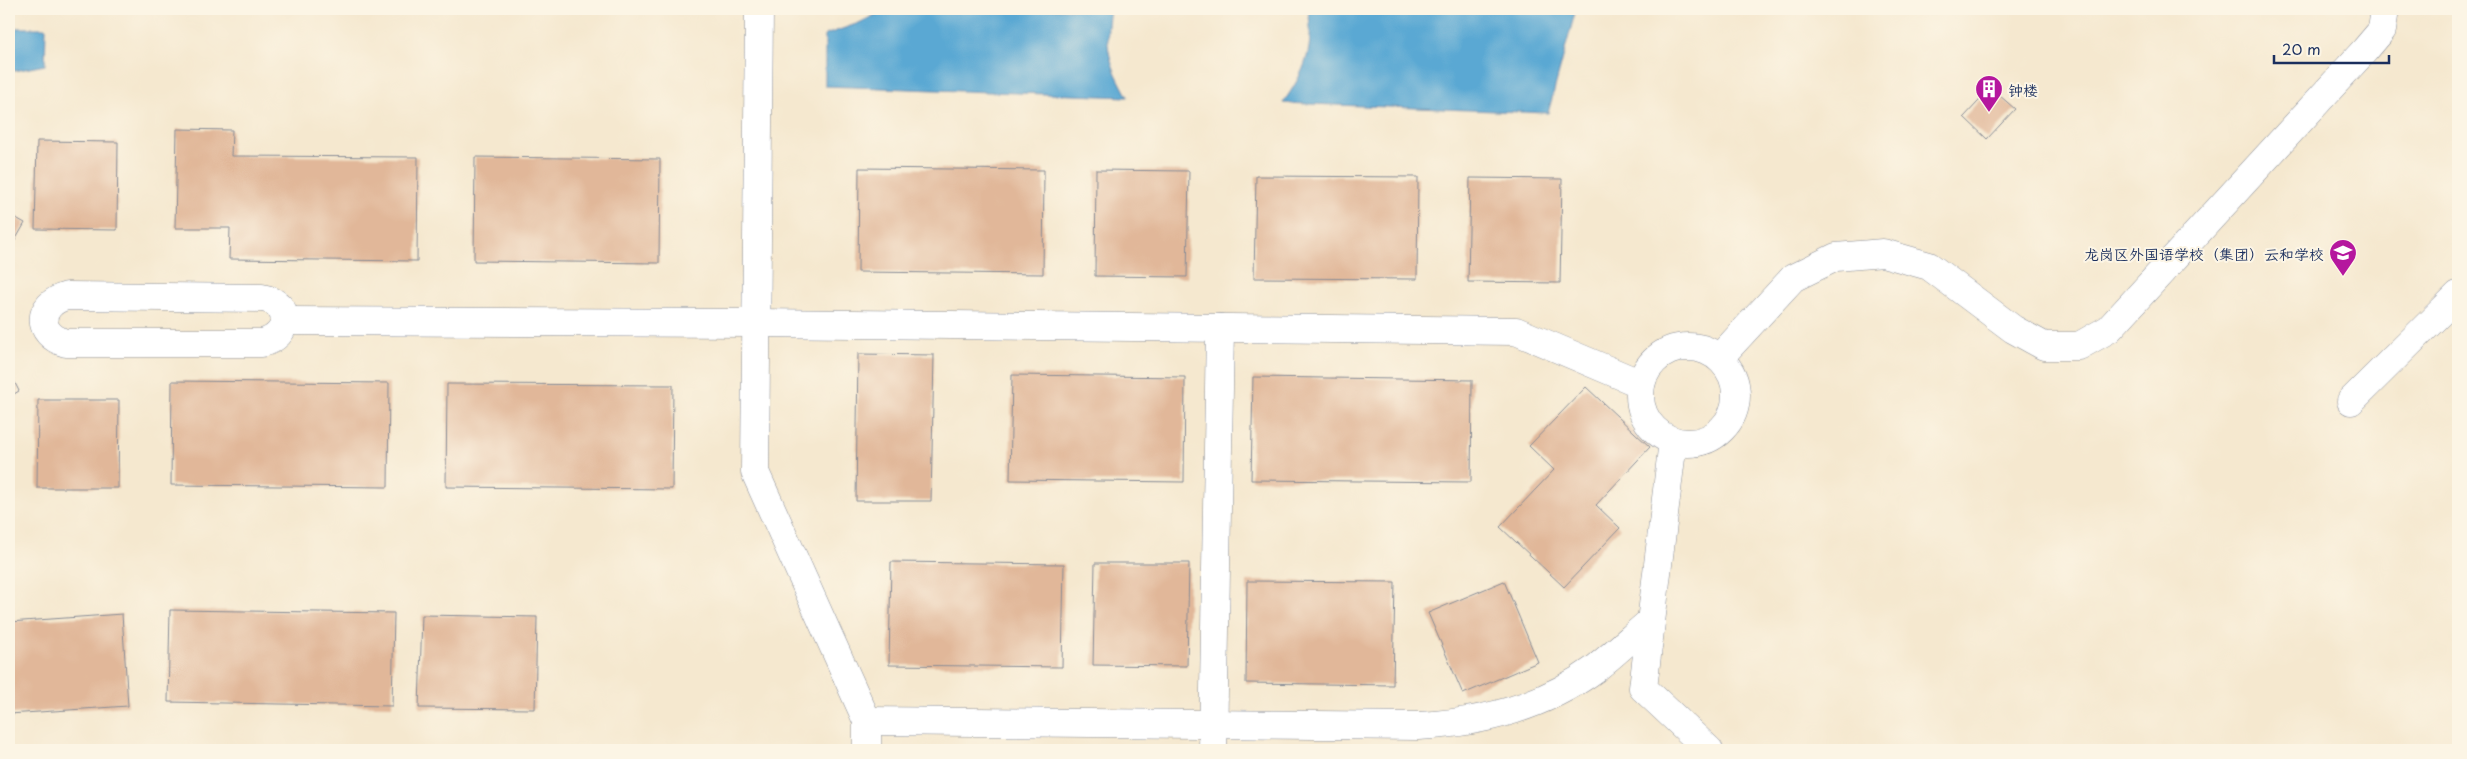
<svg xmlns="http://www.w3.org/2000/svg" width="2467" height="759" font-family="'Playpen Sans','LXGW WenKai TC',sans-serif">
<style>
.water{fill:#5aa8d3;stroke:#3a6c98}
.building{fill:#e1b799}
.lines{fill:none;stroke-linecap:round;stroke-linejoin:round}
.minor-casing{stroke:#888c96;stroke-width:29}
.minor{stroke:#fff;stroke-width:28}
.labels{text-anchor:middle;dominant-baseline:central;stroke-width:4;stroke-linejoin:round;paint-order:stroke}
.poi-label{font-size:15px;fill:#1b2f5e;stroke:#fcf5e5;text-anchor:start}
</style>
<rect width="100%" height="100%" fill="#fcf5e5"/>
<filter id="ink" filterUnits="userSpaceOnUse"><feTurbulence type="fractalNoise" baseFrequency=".02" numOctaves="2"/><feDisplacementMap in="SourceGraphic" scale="10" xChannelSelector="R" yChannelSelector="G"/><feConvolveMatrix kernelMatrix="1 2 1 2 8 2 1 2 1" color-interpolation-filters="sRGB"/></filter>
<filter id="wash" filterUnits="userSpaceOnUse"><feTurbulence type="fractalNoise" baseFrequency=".0096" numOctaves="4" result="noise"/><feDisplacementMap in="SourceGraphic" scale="20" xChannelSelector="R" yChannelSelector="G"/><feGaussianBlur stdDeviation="1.12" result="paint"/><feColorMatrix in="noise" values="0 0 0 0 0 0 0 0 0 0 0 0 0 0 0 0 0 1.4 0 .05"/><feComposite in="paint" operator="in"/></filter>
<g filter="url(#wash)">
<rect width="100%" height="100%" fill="#f5e8cf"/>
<g class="water">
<path d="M 887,9 L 1110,9 C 1104,48 1109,63 1128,97 L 825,86 L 825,35 L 859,23 Z"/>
<path d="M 1308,9 L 1576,9 L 1548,113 L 1283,103 C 1305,71 1315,49 1308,9 Z"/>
<polygon points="9,28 46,28 45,65 9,72"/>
</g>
<g id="blocks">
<g class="building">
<polygon points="1991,88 2015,109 1987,139 1964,117"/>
<polygon points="177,129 232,130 231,156 418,157 417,261 229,259 230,228 175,228"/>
<polygon points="37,141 118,142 117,230 35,229"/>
<polygon points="475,157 660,159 659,263 474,261"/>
<polygon points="859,168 1044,170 1043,274 858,272"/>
<polygon points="1096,170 1189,171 1187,277 1095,276"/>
<polygon points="1256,176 1418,177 1417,279 1254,278"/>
<polygon points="1470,178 1562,179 1560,283 1468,282"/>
<polygon points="9,214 25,223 9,251"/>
<polygon points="858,354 934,355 931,501 856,501"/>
<polygon points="9,371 19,391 9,397"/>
<polygon points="1012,375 1185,377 1184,482 1010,480"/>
<polygon points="1253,377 1472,380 1471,482 1251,480"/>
<polygon points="172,381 389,383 388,487 171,485"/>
<polygon points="447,384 673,385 672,489 446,487"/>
<polygon points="1586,387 1650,447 1596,505 1620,528 1564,587 1500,527 1554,470 1529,446"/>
<polygon points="38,400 119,400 118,488 37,488"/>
<polygon points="891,562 1064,564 1062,667 889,665"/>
<polygon points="1095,563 1189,563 1187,666 1093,665"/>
<polygon points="1247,581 1395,582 1393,685 1246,683"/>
<polygon points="1504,581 1538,662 1463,694 1428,613"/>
<polygon points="170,610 394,613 392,706 168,702"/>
<polygon points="122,614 128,706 9,714 9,622"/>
<polygon points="422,615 537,617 535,709 419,708"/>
</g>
</g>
</g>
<g filter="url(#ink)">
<use href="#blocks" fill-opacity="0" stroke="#888c96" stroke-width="1"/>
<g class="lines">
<defs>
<g id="minor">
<polyline points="759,9 755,472 867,721 867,750"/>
<path d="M 67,296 L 262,298 C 293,303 291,336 262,343 L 66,343 C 36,335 36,304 67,296 Z"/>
<polyline points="285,321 756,323 1516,331 1641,384"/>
<circle cx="1688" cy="395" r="48"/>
<polyline points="1720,357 1793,278 1836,257 1883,253 1929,266 2013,329 2044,346 2079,346 2109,329 2365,50 2382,30 2385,9"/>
<polyline points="2351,401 2458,295"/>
<polyline points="1673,441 1643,688 1709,750"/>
<path d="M 867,721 L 1418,726 C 1482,723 1543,707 1595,669 C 1614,654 1632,637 1651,621"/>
<polyline points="1213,750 1220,328"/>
</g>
</defs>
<use href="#minor" class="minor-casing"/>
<use href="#minor" class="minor"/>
</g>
</g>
<defs>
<symbol id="building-pin" viewBox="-11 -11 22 30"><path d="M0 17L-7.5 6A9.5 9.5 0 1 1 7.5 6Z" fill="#b5179e" stroke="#fcf5e5"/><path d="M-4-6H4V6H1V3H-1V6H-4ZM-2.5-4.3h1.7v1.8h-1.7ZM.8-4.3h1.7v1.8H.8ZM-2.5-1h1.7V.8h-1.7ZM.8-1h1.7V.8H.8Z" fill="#fff"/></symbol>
<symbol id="school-pin" viewBox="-11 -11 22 30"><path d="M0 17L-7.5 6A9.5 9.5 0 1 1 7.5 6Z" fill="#b5179e" stroke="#fcf5e5"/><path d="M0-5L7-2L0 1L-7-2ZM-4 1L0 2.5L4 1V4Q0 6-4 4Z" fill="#fff"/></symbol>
</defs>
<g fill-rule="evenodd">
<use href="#building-pin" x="1973" y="73" width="32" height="43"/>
<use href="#school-pin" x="2327" y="237" width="32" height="43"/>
</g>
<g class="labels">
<g class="poi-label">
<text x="2008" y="89">钟楼</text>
<text x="2324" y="253" text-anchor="end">龙岗区外国语学校（集团）云和学校</text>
</g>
</g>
<rect width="2467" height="759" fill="none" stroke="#fcf5e5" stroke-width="30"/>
<path d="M2274 55v8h115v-8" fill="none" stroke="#1b2f5e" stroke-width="2.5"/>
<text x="2282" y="55" font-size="15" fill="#1b2f5e" stroke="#fcf5e5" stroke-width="4" paint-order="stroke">20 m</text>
</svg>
